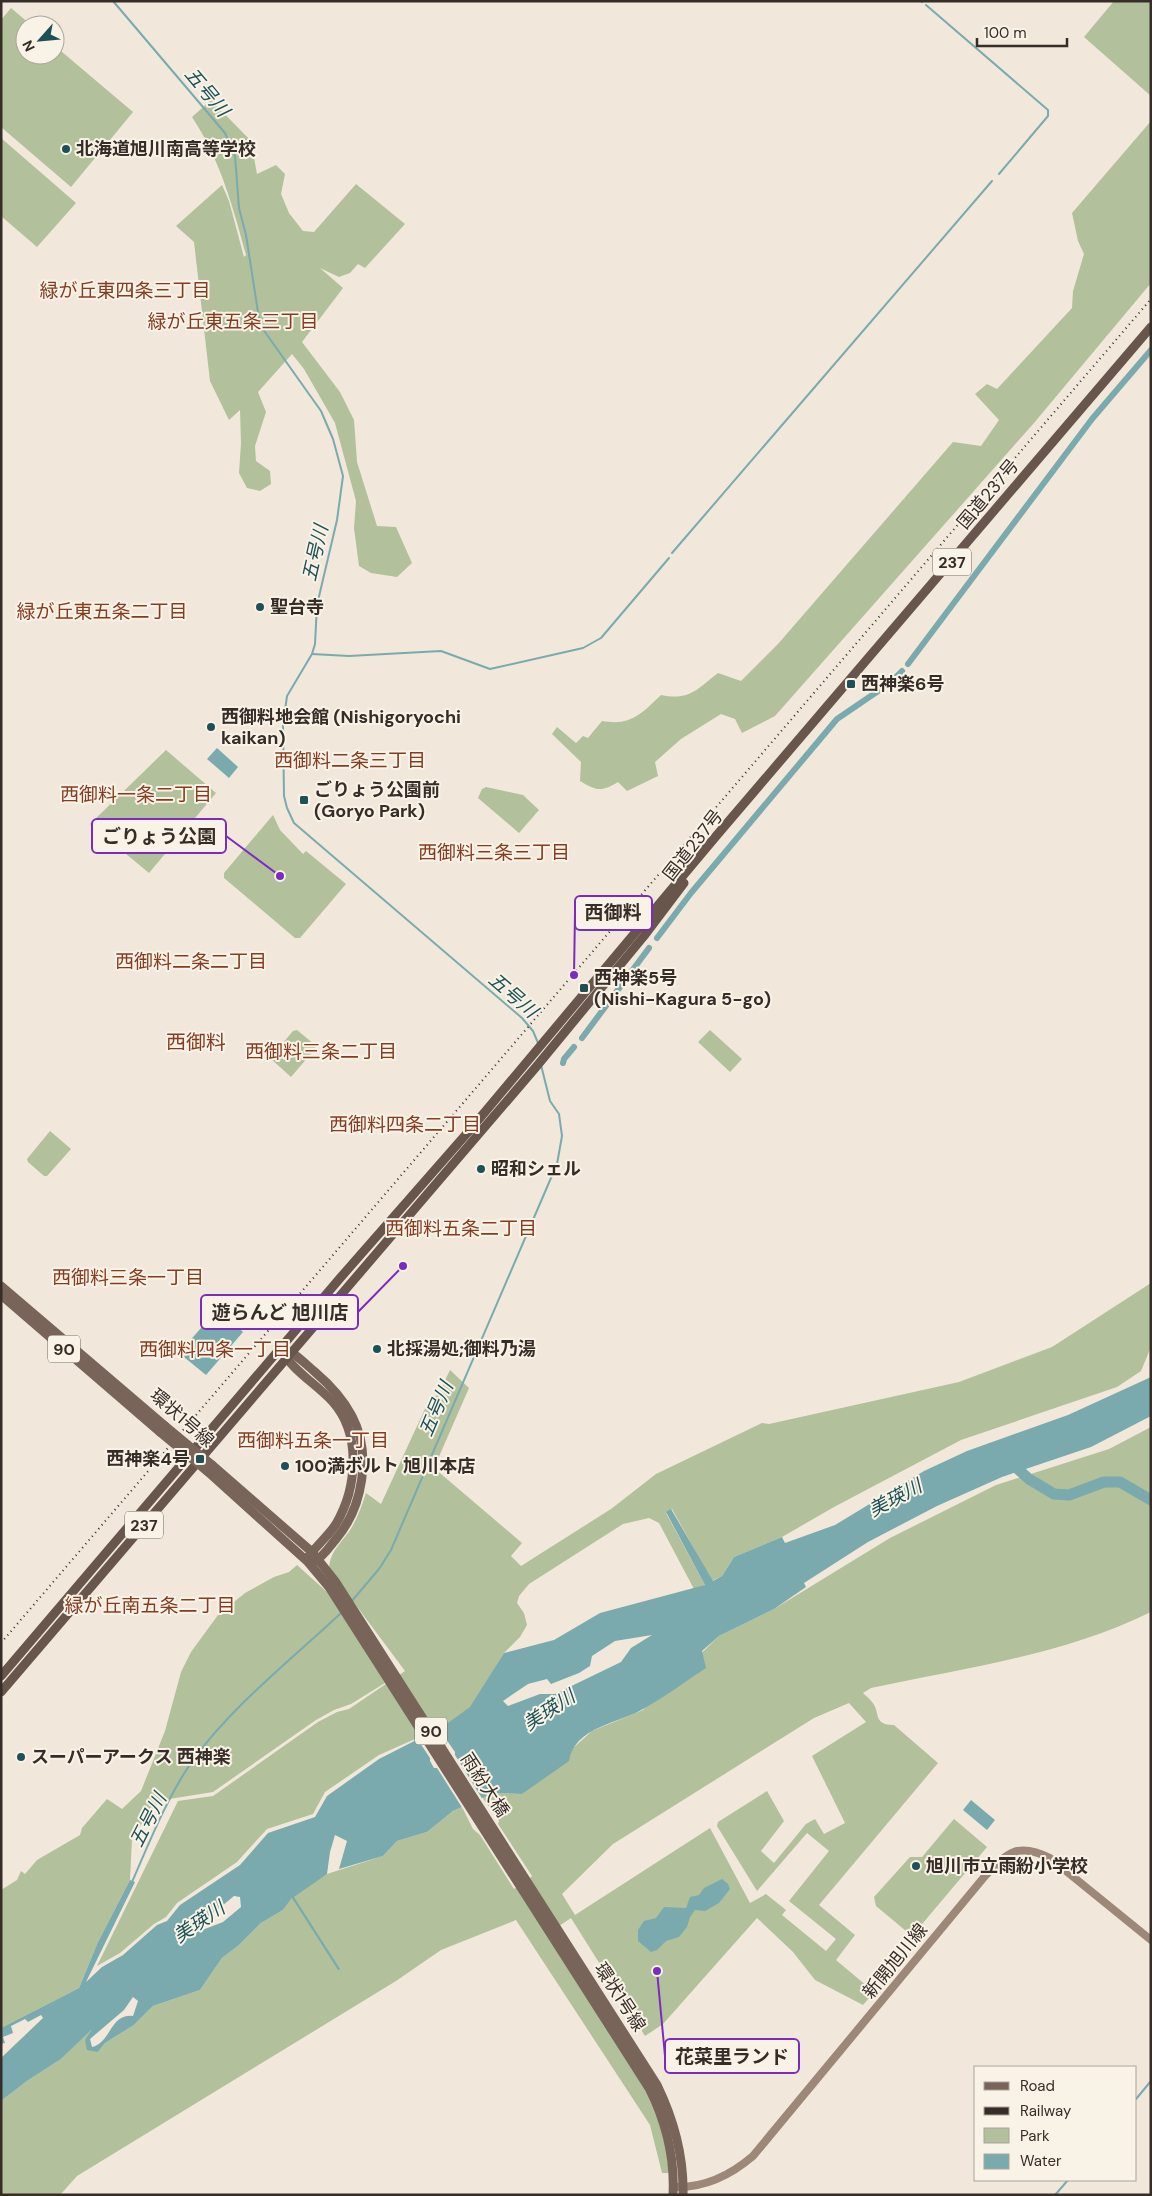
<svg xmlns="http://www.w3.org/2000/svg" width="1152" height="2196" font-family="'DM Sans','Noto Sans JP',sans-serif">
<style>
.green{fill:#b2c09b;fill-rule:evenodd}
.water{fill:#7aaaae;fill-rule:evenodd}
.pier{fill:#f1e8db}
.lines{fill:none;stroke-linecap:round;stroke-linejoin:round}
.stream{stroke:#7aaaae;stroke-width:2}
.canal{stroke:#7aaaae;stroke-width:6}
.river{stroke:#7aaaae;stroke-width:11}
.secondary{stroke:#9d8778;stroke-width:8}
.primary{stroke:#786459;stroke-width:9}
.trunk{stroke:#68564c;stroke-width:9}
.rail{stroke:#362d28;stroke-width:2;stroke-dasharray:1 4;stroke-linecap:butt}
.primary-bridge{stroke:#786459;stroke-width:9}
.poi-dot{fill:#1d5157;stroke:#f9f2e7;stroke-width:2}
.labels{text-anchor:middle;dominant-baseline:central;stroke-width:4;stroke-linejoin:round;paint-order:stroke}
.shield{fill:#f9f2e7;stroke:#706861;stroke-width:1}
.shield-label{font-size:16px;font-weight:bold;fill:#362d28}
.poi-label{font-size:18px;font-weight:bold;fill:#362d28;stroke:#f9f2e7;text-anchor:start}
.street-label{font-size:18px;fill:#362d28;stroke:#f9f2e7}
.water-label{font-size:19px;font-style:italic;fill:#1d5157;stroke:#f9f2e7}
.neighbourhood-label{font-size:19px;fill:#843d21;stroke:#f9f2e7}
.quarter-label{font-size:20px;fill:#843d21;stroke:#f9f2e7}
.leader{fill:none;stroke:#7b2cbf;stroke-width:2}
.callout-dot{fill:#7b2cbf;stroke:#f9f2e7;stroke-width:2}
.callout{fill:#f9f2e7;stroke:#7b2cbf;stroke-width:2}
.callout-label{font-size:19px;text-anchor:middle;font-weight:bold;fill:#362d28}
</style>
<rect width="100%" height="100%" fill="#f1e8db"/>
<g class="green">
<polygon points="1114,1 1151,1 1151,96 1084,37"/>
<polygon points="11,8 31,25 25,25 25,55 55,55 55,46 133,112 71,187 1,127 1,20"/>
<path d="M 211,100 L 251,141 L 257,174 L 276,165 L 285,174 L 281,194 L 289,213 L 303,231 L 314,232 L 356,184 L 405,224 L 365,268 L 358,264 L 350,273 L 339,277 L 320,268 L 343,288 L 302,342 L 340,392 L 354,420 L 357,462 L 377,526 L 396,527 L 412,563 L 397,577 L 371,573 L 359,566 L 354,528 L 356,501 L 335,423 L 304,369 L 292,354 L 258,392 L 266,412 L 255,446 L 256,461 L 270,471 L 271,484 L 260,491 L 247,488 L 239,473 L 241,443 L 240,410 L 229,420 L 210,381 L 194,242 L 176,226 L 222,185 L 229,201 L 244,257 L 246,255 C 233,207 220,159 192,117 Z"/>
<path d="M 1151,121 L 1151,283 L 1034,423 L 775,716 L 742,733 L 735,719 L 721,714 L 681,739 L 655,762 L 658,776 L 627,791 L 618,782 C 602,792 596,791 580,781 L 581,762 L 552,734 L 557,727 L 576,743 L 583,736 L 588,738 L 602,721 C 631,726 641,714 661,695 C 690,701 697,689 718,673 L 741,681 L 778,644 L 953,442 L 981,446 L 999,420 L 975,394 L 987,384 L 997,389 L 1072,308 L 1073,291 L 1084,254 L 1078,241 L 1072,213 Z"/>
<polygon points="1,138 76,203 37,247 1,216"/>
<polygon points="166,750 216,793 149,873 90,824"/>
<polygon points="486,787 523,795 539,810 519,833 478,798 482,789"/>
<polygon points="273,815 280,830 303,854 306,851 346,884 300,938 295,938 224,878 224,873"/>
<polygon points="297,1030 315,1045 315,1049 291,1077 270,1058 293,1031"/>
<polygon points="710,1030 742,1059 730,1072 698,1042"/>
<polygon points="50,1131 71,1149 47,1176 44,1176 28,1162 27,1159"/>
<path d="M 1151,1283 L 1151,1347 L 1141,1371 L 1117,1387 L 961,1440 L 834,1507 L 782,1537 L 734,1557 L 722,1576 L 712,1581 L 672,1509 L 666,1513 L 705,1585 L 694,1589 L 659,1523 L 649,1518 L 623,1524 L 529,1584 L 519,1596 L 517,1603 L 524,1613 L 527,1625 L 520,1637 L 504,1653 L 471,1707 L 442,1727 L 379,1755 L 325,1792 L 313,1814 L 267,1829 L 237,1862 L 177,1903 L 166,1917 L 154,1924 L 120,1953 L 97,1966 L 178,1801 L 213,1796 L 318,1722 L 337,1712 L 349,1709 L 405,1671 L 329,1569 C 330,1550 343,1542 352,1527 C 358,1517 362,1505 366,1493 L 381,1504 L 430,1398 L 438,1395 L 450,1370 L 469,1388 L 434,1468 L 522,1543 L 511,1556 L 521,1566 L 611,1509 L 656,1474 L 762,1423 L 769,1424 L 959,1382 L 1052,1347 Z"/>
<path d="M 1151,1427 L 1151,1612 C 1064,1655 965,1668 871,1688 L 863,1693 C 866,1696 870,1699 872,1702 C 881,1712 872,1725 894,1725 L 938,1763 L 819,1905 L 855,1935 L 836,1960 L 874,1992 L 863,2005 L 815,1980 L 793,1952 L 757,1918 L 663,2024 L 645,2036 L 571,1918 L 559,1926 L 529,1879 L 532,1876 L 498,1824 L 499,1821 L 482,1797 L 493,1793 L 522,1794 L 592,1731 L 643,1710 L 719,1636 L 774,1609 L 890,1538 L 996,1485 L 1109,1449 ZM 849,1703 L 866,1722 L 812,1756 L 845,1823 L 824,1834 L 815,1819 L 806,1824 L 774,1863 L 761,1851 L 784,1821 L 767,1791 L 718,1822 L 717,1826 L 757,1891 L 807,1833 L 829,1851 L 789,1901 L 836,1939 L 826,1951 L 782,1915 L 786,1910 L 766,1894 L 750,1903 L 710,1828 L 575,1915 L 562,1894 L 613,1844 L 814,1718 Z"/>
<polygon points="297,1565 327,1592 385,1683 351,1704 334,1710 316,1720 213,1792 163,1800 150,1811 132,1839 130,1880 98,1942 79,1988 1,2028 1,1890 17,1880 21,1871 25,1874 37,1860 80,1835 82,1828 107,1799 122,1809 141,1791 165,1731 181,1672 191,1652 218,1615 245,1593 274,1577 289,1572"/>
<polygon points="462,1807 473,1829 480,1835 514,1889 517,1887 645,2089 664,2134 669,2173 662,2173 650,2125 516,1920 441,1950 396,1981 77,2176 60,2195 1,2195 1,2101 27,2081 61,2059 94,2026 85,2041 98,2052 105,2043 134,2025 153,2006 200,1990 222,1958 239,1945 261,1923 283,1910 292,1898 312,1883 327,1874 383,1856 397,1841 427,1832 453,1811"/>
<polygon points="954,1819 987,1847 912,1936 876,1906 874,1897 910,1857 922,1857"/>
</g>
<g class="water">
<polygon points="217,748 238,767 229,778 207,759"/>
<polygon points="220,1310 243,1332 206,1375 179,1353 216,1311"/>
<path d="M 1151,1377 L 1151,1416 L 1091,1447 L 1002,1477 L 937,1506 L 868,1542 L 804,1583 L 806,1587 L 774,1609 L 719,1636 L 702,1651 L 706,1668 C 686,1681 666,1696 645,1708 C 619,1724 575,1726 569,1761 L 522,1794 L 493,1793 L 453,1811 L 427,1832 L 397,1841 L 383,1856 L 339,1869 L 347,1841 L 335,1835 L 330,1852 L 327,1874 L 294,1897 L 340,1969 L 338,1970 L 292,1898 L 283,1910 L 261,1923 L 239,1945 L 222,1958 L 200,1990 L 153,2006 L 134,2025 L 105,2043 L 98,2052 L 87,2050 L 85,2040 L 92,2029 L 61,2059 L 27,2081 L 1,2101 L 1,2058 L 43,2018 L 41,2015 L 28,2022 L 25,2019 L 11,2026 L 13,2033 L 3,2037 L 5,2043 L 1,2044 L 1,2028 L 79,1988 L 98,1942 L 130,1880 L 135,1882 L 86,1982 L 102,1967 L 123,1955 L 157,1925 L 167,1921 L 180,1905 L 240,1865 L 268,1833 L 315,1817 L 327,1796 L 379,1759 L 442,1727 L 470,1707 L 504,1653 L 554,1640 L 600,1613 L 705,1585 L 666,1512 L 671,1509 L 713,1581 L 722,1576 L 734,1557 L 782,1537 L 785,1543 L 835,1525 L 924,1471 L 967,1451 L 1068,1415 ZM 652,1635 L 631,1648 L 621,1662 L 555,1694 L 540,1694 L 508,1706 L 503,1701 L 528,1684 L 547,1679 L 551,1684 L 579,1673 L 590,1666 L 592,1656 L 615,1641 ZM 234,1896 L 240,1897 L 241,1907 L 223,1922 L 184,1937 L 190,1925 L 200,1924 ZM 133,1997 L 138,2001 L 133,2016 C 110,2013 111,2043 92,2047 L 90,2039 L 124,2010 Z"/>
<polygon points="971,1800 995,1820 987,1830 963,1810"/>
<polygon points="722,1879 728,1884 730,1889 719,1903 705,1911 695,1910 690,1917 687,1927 679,1937 666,1941 657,1950 651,1952 638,1941 638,1930 644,1921 656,1918 664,1907 686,1908 690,1897 699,1895 704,1888"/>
</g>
<polygon class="pier" points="437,1726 455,1752 455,1755 483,1800 463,1809 437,1768 434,1768 430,1761 430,1758 416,1737"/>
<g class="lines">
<g class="stream">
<polyline points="113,1 225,133 235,156 239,208 246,235 260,325 321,411 333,439 343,476 337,520 317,605 315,644 312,654 287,696 283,725 284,796 287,808 294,823 522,1018 533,1031 538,1043"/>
<polyline points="921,1 922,2"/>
<polyline points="926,5 1048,110 1048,116 999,174"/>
<polyline points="672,553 992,181"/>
<polyline points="312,654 349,656 441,651 490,669 583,648 601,638 669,558"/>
<polyline points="351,1602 379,1569 391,1550 557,1164 562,1136 559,1114 550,1101 541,1065"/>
<path d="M 132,1882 C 150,1841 167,1797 193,1760 C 232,1706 292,1659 341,1613"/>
<polyline points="1136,2099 1151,2081"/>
<polyline points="1055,2195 1068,2180"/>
</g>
<g class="canal">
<polyline points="908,664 1092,419 1151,350"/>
<polyline points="657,938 691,893 837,719 890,683 902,671"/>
<polyline points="582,1038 649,948"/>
<polyline points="563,1063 564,1059 574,1047"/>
</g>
<polyline class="river" points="1011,1463 1029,1479 1054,1494 1069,1495 1104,1482 1120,1482 1151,1500"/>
<path class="secondary" d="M 678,2187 C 706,2187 732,2174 753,2156 L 985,1876 C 1008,1852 1018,1842 1050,1858 L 1151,1940"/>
<g class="primary">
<polyline points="1,1286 165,1426"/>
<polyline points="1,1295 160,1432"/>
<path d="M 280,1348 C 295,1352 303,1362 315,1372 C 329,1384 343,1399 352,1416 C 372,1454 363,1507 336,1539 C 330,1546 323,1557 315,1561"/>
<path d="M 283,1353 C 294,1371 317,1385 332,1401 C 362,1434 357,1488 336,1524 C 329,1535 317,1545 309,1556"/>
<path d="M 212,1465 L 312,1552 L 335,1581 L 657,2085 C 674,2120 684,2155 683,2195"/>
<path d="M 207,1471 L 308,1562 L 329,1587 L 649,2088 C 666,2122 675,2157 673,2195"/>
</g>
<g class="trunk">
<polyline points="1,1676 341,1277 469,1131 717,835 1151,327"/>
<polyline points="1,1692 536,1067 644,936 684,883"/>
</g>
<polyline class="rail" points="1,1643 1151,299"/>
<g class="primary-bridge">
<polyline points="165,1426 212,1465"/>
<polyline points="160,1432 207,1471"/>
</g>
</g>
<g class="poi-dot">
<circle cx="66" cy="149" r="5"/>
<circle cx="260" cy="607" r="5"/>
<rect x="846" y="679" width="10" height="10" rx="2.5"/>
<circle cx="211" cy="727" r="5"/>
<rect x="299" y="795" width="10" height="10" rx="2.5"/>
<rect x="579" y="983" width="10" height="10" rx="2.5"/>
<circle cx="481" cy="1169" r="5"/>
<circle cx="377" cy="1349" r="5"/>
<rect x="195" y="1454" width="10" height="10" rx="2.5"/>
<circle cx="285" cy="1466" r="5"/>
<circle cx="21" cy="1757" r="5"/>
<circle cx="916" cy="1866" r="5"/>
</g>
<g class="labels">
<g class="shield">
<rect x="933" y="548.5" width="38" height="27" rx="4"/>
<rect x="48" y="1335.5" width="32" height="27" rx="4"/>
<rect x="125" y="1511.5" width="38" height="27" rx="4"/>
<rect x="415" y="1717.5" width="32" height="27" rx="4"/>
</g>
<g class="shield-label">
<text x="952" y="562">237</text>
<text x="64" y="1349">90</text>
<text x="144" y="1525">237</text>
<text x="431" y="1731">90</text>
</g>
<g class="poi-label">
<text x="76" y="149">北海道旭川南高等学校</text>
<text x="270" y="607">聖台寺</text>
<text x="861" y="684">西神楽6号</text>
<text x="221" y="717">西御料地会館 (Nishigoryochi<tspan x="221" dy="21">kaikan)</tspan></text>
<text x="314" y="790">ごりょう公園前<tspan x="314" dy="21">(Goryo Park)</tspan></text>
<text x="594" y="978">西神楽5号<tspan x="594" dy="21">(Nishi-Kagura 5-go)</tspan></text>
<text x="491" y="1169">昭和シェル</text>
<text x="387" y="1349">北採湯処;御料乃湯</text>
<text x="190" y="1459" text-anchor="end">西神楽4号</text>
<text x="295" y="1466">100満ボルト 旭川本店</text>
<text x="31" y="1757">スーパーアークス 西神楽</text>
<text x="926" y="1866">旭川市立雨紛小学校</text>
</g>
<g class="street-label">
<text transform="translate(988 494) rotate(-50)">国道237号</text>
<text transform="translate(693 845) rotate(-52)">国道237号</text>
<text transform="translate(182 1418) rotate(41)">環状1号線</text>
<text transform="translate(485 1785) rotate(57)">雨紛大橋</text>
<text transform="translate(895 1961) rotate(-51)">新開旭川線</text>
<text transform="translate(620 1997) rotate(57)">環状1号線</text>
</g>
<g class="water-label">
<text transform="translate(207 92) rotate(50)">五号川</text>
<text transform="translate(315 553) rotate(-77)">五号川</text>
<text transform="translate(513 995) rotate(41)">五号川</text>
<text transform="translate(436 1409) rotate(-67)">五号川</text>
<text transform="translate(895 1498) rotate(-28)">美瑛川</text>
<text transform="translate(549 1710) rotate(-33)">美瑛川</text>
<text transform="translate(148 1820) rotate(-63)">五号川</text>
<text transform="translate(199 1922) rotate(-34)">美瑛川</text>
</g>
<g class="neighbourhood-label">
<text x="125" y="290">緑が丘東四条三丁目</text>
<text x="233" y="321">緑が丘東五条三丁目</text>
<text x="102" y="611">緑が丘東五条二丁目</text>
<text x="350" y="760">西御料二条三丁目</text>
<text x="136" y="794">西御料一条二丁目</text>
<text x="494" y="852">西御料三条三丁目</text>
<text x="191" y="961">西御料二条二丁目</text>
<text x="321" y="1051">西御料三条二丁目</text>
<text x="405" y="1124">西御料四条二丁目</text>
<text x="461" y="1228">西御料五条二丁目</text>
<text x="128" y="1277">西御料三条一丁目</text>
<text x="215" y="1349">西御料四条一丁目</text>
<text x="313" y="1440">西御料五条一丁目</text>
<text x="150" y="1605">緑が丘南五条二丁目</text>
</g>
<g class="quarter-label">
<text x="196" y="1042">西御料</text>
</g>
</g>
<path class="leader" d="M280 876L226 836M574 975L575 913M403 1266L358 1312M657 1971L665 2056"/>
<g class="callout-dot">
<circle cx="280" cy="876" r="5"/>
<circle cx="574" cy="975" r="5"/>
<circle cx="403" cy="1266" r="5"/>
<circle cx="657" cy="1971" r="5"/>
</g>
<g class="callout">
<rect x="92" y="819" width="134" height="34" rx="5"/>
<rect x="575" y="896" width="77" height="34" rx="5"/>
<rect x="201" y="1295" width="157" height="34" rx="5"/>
<rect x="665" y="2039" width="134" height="34" rx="5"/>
</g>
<g class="callout-label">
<text x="159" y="843">ごりょう公園</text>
<text x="613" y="919">西御料</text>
<text x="280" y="1319">遊らんど 旭川店</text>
<text x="732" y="2063">花菜里ランド</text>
</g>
<rect width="1152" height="2196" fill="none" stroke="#362d28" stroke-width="5"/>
<rect x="974" y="2066" width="162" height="115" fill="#f9f2e7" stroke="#aba39b"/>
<rect x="984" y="2082" width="25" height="8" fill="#786459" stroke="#aba39b"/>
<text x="1020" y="2091" font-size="15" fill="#362d28">Road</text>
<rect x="984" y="2107" width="25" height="8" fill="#362d28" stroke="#aba39b"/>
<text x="1020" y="2116" font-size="15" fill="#362d28">Railway</text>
<rect x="984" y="2128" width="25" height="15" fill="#b2c09b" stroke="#aba39b"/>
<text x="1020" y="2141" font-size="15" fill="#362d28">Park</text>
<rect x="984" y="2154" width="25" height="15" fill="#7aaaae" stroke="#aba39b"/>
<text x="1020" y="2166" font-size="15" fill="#362d28">Water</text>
<g transform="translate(40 40) rotate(243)"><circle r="24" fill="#f9f2e7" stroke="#aba39b"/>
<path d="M0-4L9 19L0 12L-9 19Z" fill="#1d5157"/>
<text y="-8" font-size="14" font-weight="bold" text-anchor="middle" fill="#362d28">N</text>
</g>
<path d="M977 38v8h90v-8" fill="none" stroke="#362d28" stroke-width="2.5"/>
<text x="984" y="38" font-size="15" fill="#362d28" stroke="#f9f2e7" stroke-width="4" paint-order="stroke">100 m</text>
</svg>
